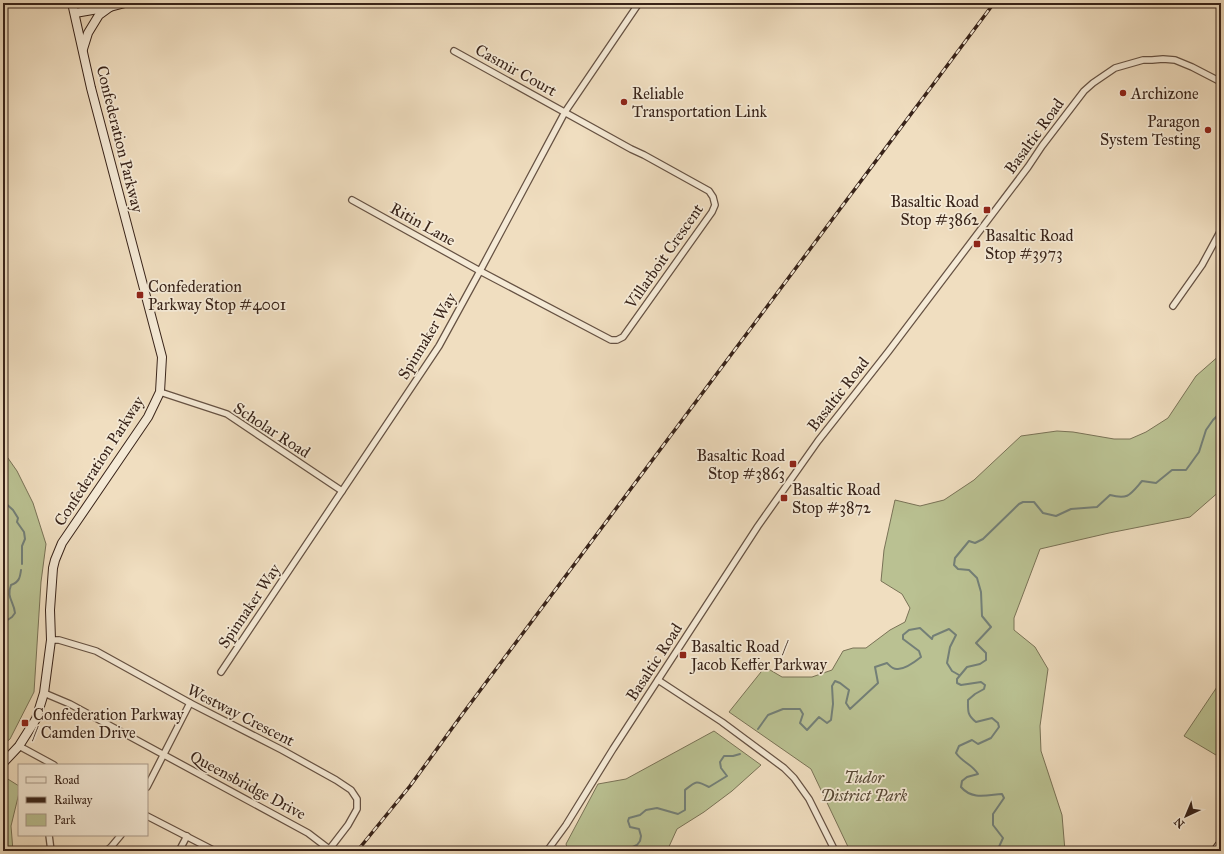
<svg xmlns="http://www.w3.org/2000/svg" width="1224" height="854" font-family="'IM FELL Great Primer',serif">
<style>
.green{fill:#bac192;stroke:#797256}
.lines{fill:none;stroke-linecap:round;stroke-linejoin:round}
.stream{stroke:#737f77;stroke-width:2}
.street-casing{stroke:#665243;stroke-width:8}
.secondary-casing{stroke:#382319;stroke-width:10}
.street{stroke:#f5ead6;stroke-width:5.5}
.secondary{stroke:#f5ead6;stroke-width:8}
.rail-casing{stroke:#382319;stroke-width:3.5}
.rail{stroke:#f5ead6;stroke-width:2;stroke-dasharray:6;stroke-linecap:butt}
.poi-dot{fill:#8f2418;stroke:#f5ead6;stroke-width:1.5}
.labels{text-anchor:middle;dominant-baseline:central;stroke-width:3.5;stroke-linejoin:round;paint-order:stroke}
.street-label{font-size:16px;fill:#382319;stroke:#f5ead6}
.poi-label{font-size:16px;fill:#382319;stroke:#f5ead6;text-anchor:start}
.park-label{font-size:16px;font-style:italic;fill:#584a37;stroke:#f5ead6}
</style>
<rect width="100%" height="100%" fill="#f0dec0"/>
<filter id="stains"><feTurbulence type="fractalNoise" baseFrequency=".005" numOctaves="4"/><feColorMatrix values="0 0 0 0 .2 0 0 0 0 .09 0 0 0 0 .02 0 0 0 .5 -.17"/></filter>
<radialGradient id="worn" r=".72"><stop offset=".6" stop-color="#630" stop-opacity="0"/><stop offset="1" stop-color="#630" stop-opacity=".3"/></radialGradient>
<g class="green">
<polygon points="1221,354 1221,490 1190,517 1109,533 1040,549 1014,618 1014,630 1035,647 1048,669 1040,726 1041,751 1062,815 1065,851 850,851 811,769 729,712 765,667 782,677 812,677 832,670 843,651 853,648 866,648 890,630 905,622 910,608 902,594 881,581 884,550 895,500 920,506 944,500 974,480 1021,436 1057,431 1073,432 1114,439 1130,439 1146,432 1168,418 1196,376"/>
<polygon points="3,451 17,471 33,503 46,544 41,582 34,692 10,739 3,745"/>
<polygon points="1221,681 1221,758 1184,736"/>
<polygon points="714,731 761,765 732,791 704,812 677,829 667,851 568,851 566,844 598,784 626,779"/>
<polygon points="3,776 19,786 19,793 11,826 13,851 3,851"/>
</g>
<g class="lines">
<g class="stream">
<polyline points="3,501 13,510 18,518 17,522 24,532 25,539 22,546 22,564"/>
<path d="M 3,623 L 12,617 L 15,613 C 14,601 6,598 11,585 C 19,582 20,578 21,570"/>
<path d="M 758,729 L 768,715 L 783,709 L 800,709 L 803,714 L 800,723 L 807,730 L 819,717 L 827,723 L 831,720 L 833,704 L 832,686 L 835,681 L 840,683 L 849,690 L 846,703 L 850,709 L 878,683 L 875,667 L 887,663 C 890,666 893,670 898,669 C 905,669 916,661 921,657 L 919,651 L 903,639 L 903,635 L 909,630 L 920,628 L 932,639 L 933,636 L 949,629 L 956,635 L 950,647 L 947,663 L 952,671 L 959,675"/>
<path d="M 624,851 L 637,845 L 640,841 L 641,836 L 639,829 L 630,827 L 628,821 L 629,818 L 640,815 L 646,810 L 657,808 L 678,814 L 685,810 L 685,790 C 696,781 696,780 709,787 L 727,776 L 721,768 L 720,762 L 724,756 L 733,756 L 740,754"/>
<path d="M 995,851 L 998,849 L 1003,838 L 993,825 L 993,814 L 1004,798 L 1002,794 C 987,795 972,800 961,787 L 962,781 L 967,777 L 978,774 C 972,764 963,763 956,753 L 959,746 L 972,740 L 978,744 L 991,738 L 999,727 L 998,723 L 992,718 L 976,722 C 967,715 968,711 968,700 L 975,694 L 984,689 L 985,685 L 981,682 L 961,685 L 957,683 L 957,679 L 967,667 L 980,664 L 986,660 L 986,653 L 976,643 L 991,627 L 982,616 L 981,592 L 977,578 L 969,570 L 958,569 L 954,565 L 955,558 L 969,541 L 975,543 L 983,539 L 1019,504 L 1023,502 L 1034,502 L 1043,513 L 1056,516 L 1071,509 L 1097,507 L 1110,495 C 1128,500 1130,495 1142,481 L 1156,483 L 1172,470 L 1186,470 L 1199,452 L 1206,430 L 1213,420 L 1221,412"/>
</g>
<defs>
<g id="street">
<polyline points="352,200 480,271 611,340 617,340 623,337 712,212 715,205 713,197 709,191 644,155 631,149 454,51"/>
<polyline points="1173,306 1202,265 1221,230"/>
<polyline points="160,392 227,414 342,491"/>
<polyline points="51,640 59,640 96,651 190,703 282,750 336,780 351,790 357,799 357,809 348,825 328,851"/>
<polyline points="221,672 439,346 480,271 565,112 639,3"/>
<polyline points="658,680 722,722 784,768 794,778 809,799 835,851"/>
<polyline points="44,693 70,704 308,833 329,849"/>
<polyline points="19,746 54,765"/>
<polyline points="147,787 190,703"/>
<polyline points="147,816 215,851"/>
<polyline points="49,835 51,851"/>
<polyline points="106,851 111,847 121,835"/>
<polyline points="179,851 187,836"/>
<polyline points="547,851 566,825 613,749 758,526 818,441 888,352 1028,167 1042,146 1084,91 1093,83 1115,68 1143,60 1152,60 1163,59 1175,60 1192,67 1221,82"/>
</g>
<g id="secondary">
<polyline points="75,13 110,7 125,3"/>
<polyline points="83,49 88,33 99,15 110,7"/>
<polyline points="3,763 19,746 36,719 44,693 51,640 50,610 53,568 55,560 62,543 148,417 160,392 162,357 91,88 72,3"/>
<polyline points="1215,851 1221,843"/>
</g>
</defs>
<use href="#street" class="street-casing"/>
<use href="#secondary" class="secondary-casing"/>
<use href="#street" class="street"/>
<use href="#secondary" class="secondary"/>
<defs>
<polyline id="rail" points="358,850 410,786 461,716 994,3"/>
</defs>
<use href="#rail" class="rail-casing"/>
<use href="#rail" class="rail"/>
</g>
<g class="poi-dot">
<circle cx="1123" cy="93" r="4"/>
<circle cx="624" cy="102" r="4"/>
<circle cx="1208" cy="130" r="4"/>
<rect x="983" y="206" width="8" height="8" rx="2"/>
<rect x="973" y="240" width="8" height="8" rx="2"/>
<rect x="136" y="291" width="8" height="8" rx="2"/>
<rect x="789" y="460" width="8" height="8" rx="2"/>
<rect x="780" y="494" width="8" height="8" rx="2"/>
<rect x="679" y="651" width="8" height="8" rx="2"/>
<rect x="21" y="719" width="8" height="8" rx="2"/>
</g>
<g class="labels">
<g class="street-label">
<text transform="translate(516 70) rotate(29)">Casmir Court</text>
<text transform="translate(1034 136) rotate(-54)">Basaltic Road</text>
<text transform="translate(120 139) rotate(76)">Confederation Parkway</text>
<text transform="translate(423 224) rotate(29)">Ritin Lane</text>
<text transform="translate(664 256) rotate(-55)">Villarboit Crescent</text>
<text transform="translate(427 336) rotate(-59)">Spinnaker Way</text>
<text transform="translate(838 394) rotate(-52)">Basaltic Road</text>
<text transform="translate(272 430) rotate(33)">Scholar Road</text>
<text transform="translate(99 461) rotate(-57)">Confederation Parkway</text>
<text transform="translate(249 606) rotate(-56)">Spinnaker Way</text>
<text transform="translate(654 662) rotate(-57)">Basaltic Road</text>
<text transform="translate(241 715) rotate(27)">Westway Crescent</text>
<text transform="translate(248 785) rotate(28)">Queensbridge Drive</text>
</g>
<g class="poi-label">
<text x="632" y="93">Reliable<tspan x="632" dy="18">Transportation Link</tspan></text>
<text x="1131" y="93">Archizone</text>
<text x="1200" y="121" text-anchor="end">Paragon<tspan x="1200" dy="18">System Testing</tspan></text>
<text x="979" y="201" text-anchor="end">Basaltic Road<tspan x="979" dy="18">Stop #3862</tspan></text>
<text x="985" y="235">Basaltic Road<tspan x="985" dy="18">Stop #3973</tspan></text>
<text x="148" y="286">Confederation<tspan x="148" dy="18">Parkway Stop #4001</tspan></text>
<text x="785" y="455" text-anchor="end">Basaltic Road<tspan x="785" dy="18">Stop #3863</tspan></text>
<text x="792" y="489">Basaltic Road<tspan x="792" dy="18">Stop #3872</tspan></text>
<text x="691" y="646">Basaltic Road /<tspan x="691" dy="18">Jacob Keffer Parkway</tspan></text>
<text x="33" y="714">Confederation Parkway<tspan x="33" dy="18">/ Camden Drive</tspan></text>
</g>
<g class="park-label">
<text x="864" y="777">Tudor<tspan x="864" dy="18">District Park</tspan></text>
</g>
</g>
<rect width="1224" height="854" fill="none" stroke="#f0dec0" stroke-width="16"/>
<rect x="4" y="4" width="1216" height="846" fill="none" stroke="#382319" stroke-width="2"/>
<rect x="8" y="8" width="1208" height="838" fill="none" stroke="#382319"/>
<rect x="18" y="764" width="130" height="72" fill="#f5ead6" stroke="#a99a8a"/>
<rect x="26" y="777" width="20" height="6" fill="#f5ead6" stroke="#a99a8a"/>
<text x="54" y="784" font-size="12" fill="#382319">Road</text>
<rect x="26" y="797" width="20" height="6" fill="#382319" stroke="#a99a8a"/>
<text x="54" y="804" font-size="12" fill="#382319">Railway</text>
<rect x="26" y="814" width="20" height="12" fill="#bac192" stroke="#a99a8a"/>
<text x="54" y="824" font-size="12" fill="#382319">Park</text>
<g transform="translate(1186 816) rotate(224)" stroke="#f5ead6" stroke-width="3" paint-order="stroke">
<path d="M0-3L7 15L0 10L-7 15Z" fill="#382319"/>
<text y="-6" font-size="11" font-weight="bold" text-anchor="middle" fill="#382319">N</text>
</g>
<rect width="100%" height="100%" filter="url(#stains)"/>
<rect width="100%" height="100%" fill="url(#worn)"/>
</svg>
